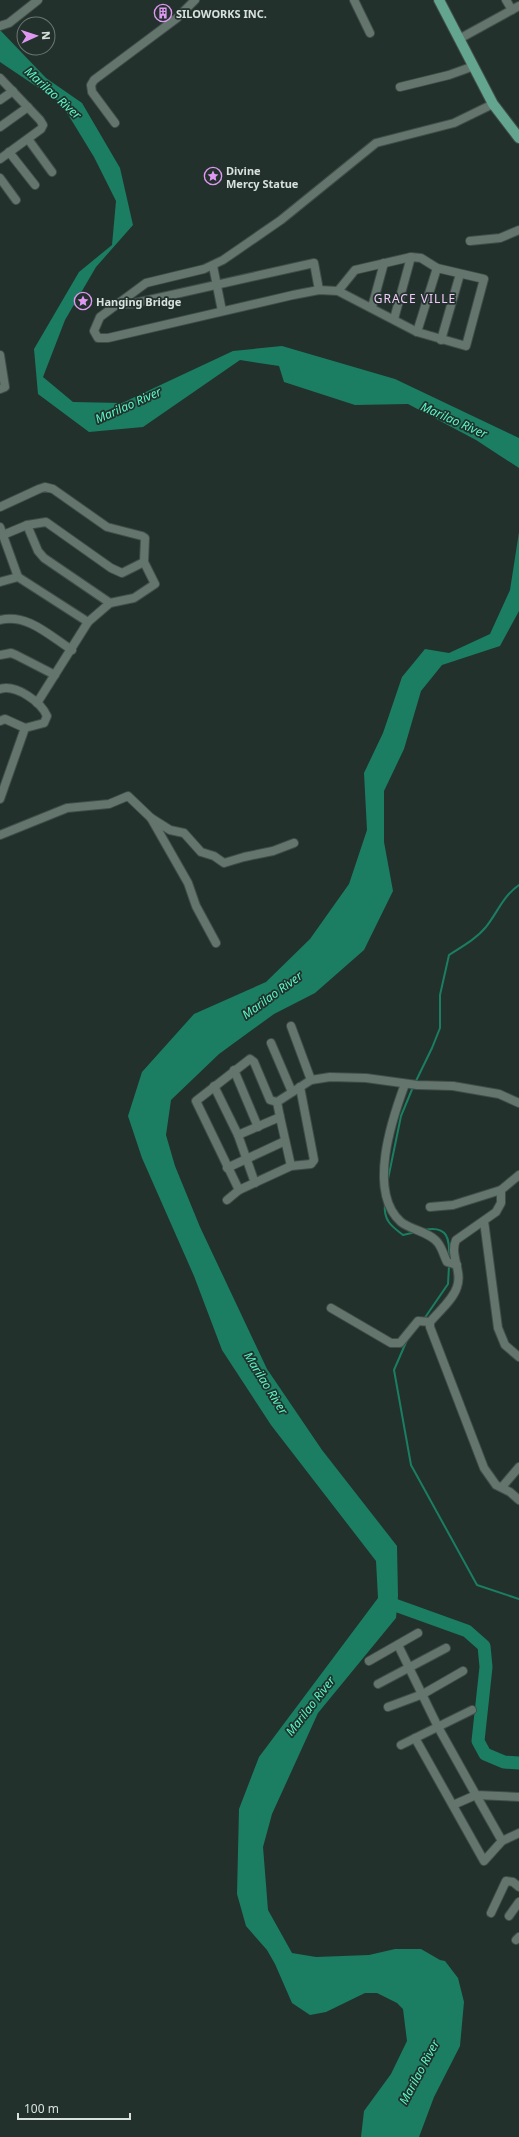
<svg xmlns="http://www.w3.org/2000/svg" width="519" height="2137" font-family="'Noto Sans',sans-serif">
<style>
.water{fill:#1b7e62}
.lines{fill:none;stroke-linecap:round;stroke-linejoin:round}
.stream{stroke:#1b7e62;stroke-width:2}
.river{stroke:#1b7e62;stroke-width:13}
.minor-casing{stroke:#404d48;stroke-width:10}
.major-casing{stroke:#404d48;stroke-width:12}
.minor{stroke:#64756e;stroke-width:8}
.major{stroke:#63a58e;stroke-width:10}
.labels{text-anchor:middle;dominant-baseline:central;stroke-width:3.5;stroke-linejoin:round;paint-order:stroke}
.poi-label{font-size:11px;font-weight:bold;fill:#d8e1dd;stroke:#22312b;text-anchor:start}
.water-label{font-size:12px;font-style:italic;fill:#57fac9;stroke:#22312b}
.neighbourhood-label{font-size:12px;letter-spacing:1px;fill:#f1cafc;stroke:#22312b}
</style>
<rect width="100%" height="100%" fill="#22312b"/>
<g class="water">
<polygon points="0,30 46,78 82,103 120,168 133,225 96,267 65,320 43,377 73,402 122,403 233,351 282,346 395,379 519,438 519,468 476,440 408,404 355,405 284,382 279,366 240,360 143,427 89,432 38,394 34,349 79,272 112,245 116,201 94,157 61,103 0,62"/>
<polygon points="519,532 519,611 500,646 442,665 421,691 404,749 384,791 384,842 393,891 364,950 315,993 274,1014 219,1054 171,1100 166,1135 175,1166 200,1227 267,1369 322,1450 397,1546 398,1596 396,1618 318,1713 272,1814 263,1847 268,1910 292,1953 316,1957 369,1955 395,1949 421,1949 440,1960 445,1961 458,1978 464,2002 460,2046 434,2097 419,2137 361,2137 364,2111 391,2074 407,2041 403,2009 397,2003 377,1993 365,1993 326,2012 310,2015 292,2003 275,1964 267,1950 246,1926 237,1894 239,1809 259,1757 378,1598 376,1561 271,1425 222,1350 194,1276 142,1158 128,1116 142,1072 194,1014 266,982 310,939 349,884 367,830 364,773 383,733 402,677 425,649 449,653 490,634 510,590"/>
</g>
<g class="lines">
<g class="stream">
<path d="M 415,1083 L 432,1048 L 440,1028 L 440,995 L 449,955 C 463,946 476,939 486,927 C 497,913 504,895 519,885"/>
<polyline points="388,1179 401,1116 413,1087"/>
<path d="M 385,1203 C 383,1220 391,1226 403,1235 L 416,1232"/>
<path d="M 424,1230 C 448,1225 450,1239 449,1259"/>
<polyline points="424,1319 448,1284 449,1266"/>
<polyline points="407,1340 394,1370 411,1465 477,1585 519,1599"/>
</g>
<polyline class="river" points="389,1592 392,1604 467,1631 484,1646 486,1667 478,1741 485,1754 504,1762 519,1763"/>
<defs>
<g id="minor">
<polyline points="354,0 370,33"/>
<polyline points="506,0 512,10"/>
<polyline points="0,26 9,23 38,0"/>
<polyline points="459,39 519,6"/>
<polyline points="0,78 40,120 43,125 41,129 0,159"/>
<polyline points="400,87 449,75 474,66"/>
<polyline points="0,100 13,91"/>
<polyline points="115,123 92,92 91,85 94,80 177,18 195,0"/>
<polyline points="0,127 28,107"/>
<polyline points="28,139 52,172"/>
<polyline points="9,152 35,185"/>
<polyline points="0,178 16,200"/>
<polyline points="470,241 500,238 519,230"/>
<polyline points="213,266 222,311"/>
<polyline points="338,291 417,332 466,346 484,279 437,268 421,258 411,257 355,270 338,291 319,290 293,295 108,338 98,338 94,331 100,317 146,283 204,269 223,260 281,220 376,143 454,123 493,104"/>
<polyline points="117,304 131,304 314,263 319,290"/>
<polyline points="372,307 384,263"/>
<polyline points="394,319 411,257"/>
<polyline points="417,332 437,268"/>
<polyline points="441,340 460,274"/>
<polyline points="0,355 5,387 0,389"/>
<polyline points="0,507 39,489 45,487 53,489 107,527 142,536 145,538 144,562 155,584 134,598 110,603 44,558 38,551 27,525"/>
<polyline points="0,527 18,577"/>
<polyline points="3,535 27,525 46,522 111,568 122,573 144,562"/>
<polyline points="0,582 18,577 88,622"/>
<path d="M 0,620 C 27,613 50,636 72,650"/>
<polyline points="0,655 11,653 16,655 55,675"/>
<path d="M 0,689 C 16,684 41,702 47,716 L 44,723 L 25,728 L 0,799"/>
<polyline points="37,703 88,622 110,603"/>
<polyline points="0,721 5,719 25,728"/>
<polyline points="151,818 188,883 196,906 216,943"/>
<polyline points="0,835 67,808 109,804 128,796 151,818 170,830 184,833 201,852 214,856 224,863 244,857 273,851 294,843"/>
<polyline points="291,1026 311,1080"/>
<polyline points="271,1043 292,1092"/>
<polyline points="234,1070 258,1127"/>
<path d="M 405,1084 C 392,1119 367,1192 401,1222 C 411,1230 430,1232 438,1243 C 442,1248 444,1256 447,1262 L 457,1265"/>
<polyline points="214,1086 238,1135"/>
<polyline points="291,1166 311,1164 314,1160 300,1087"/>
<polyline points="227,1168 285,1141"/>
<path d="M 519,1175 L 501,1190 L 501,1203 L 496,1212 L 456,1240 C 449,1255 463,1271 457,1287 C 453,1300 439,1311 430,1322 L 430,1327 L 484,1468 L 496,1485 L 510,1492 L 519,1500"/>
<polyline points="255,1183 238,1135 280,1117 277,1102 311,1080 330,1077 366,1078 417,1085 453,1086 499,1094 519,1103"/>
<polyline points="239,1190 196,1101 250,1059 254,1062 270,1100 277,1102"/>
<polyline points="227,1200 239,1190 291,1166 280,1117"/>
<polyline points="430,1207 453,1205 501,1190"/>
<polyline points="484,1221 498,1328 505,1345 519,1357"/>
<polyline points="331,1308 391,1343 400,1343 418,1321 430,1322"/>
<polyline points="502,1487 519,1467"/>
<polyline points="398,1645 438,1727 476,1795 519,1797"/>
<polyline points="369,1661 418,1633"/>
<polyline points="378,1684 446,1648"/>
<polyline points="388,1707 423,1694 463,1671"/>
<polyline points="415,1738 484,1861 502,1841 519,1833"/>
<polyline points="401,1745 472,1710"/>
<polyline points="453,1805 476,1795 502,1841"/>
<polyline points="491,1913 506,1881 513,1882 519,1887"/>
<polyline points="509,1916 519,1902"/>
<polyline points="516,1940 519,1937"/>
</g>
<polyline id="major" points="439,0 493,104 519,138"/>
</defs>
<use href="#minor" class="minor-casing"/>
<use href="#major" class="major-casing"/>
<use href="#minor" class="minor"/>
<use href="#major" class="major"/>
</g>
<defs>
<symbol id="building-ring" viewBox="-11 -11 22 22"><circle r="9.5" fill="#22312b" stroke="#df98f1" stroke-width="1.5"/><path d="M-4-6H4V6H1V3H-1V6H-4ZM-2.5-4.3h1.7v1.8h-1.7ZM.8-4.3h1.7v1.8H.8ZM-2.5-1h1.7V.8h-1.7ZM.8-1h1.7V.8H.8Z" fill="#df98f1"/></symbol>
<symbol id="sight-ring" viewBox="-11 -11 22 22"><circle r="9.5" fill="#22312b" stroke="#df98f1" stroke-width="1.5"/><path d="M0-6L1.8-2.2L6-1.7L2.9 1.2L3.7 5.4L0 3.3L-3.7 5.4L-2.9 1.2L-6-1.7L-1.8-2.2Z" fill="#df98f1"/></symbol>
</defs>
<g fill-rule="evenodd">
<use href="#building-ring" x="153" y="3" width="20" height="20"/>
<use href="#sight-ring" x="203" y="166" width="20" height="20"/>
<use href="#sight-ring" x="73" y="291" width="20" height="20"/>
</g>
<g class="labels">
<g class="poi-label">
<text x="176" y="13">SILOWORKS INC.</text>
<text x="226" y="170">Divine<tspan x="226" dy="13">Mercy Statue</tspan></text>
<text x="96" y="301">Hanging Bridge</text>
</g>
<g class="water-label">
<text transform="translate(53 93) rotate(42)">Marilao River</text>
<text transform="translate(128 405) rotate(-24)">Marilao River</text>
<text transform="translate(454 420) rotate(24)">Marilao River</text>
<text transform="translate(272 995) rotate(-36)">Marilao River</text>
<text transform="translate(266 1383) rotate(58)">Marilao River</text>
<text transform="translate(310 1706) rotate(-52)">Marilao River</text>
<text transform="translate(419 2072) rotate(-62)">Marilao River</text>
</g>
<g class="neighbourhood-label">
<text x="415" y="298">GRACE VILLE</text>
</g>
</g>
<g transform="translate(36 36) rotate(87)"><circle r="19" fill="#22312b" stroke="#6b7772"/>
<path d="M0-3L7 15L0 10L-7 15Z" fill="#df98f1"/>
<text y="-6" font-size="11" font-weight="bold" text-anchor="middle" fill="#d8e1dd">N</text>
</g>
<path d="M18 2113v6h112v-6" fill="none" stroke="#d8e1dd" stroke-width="2"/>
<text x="24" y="2113" font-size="12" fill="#d8e1dd" stroke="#22312b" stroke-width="3" paint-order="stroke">100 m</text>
</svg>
